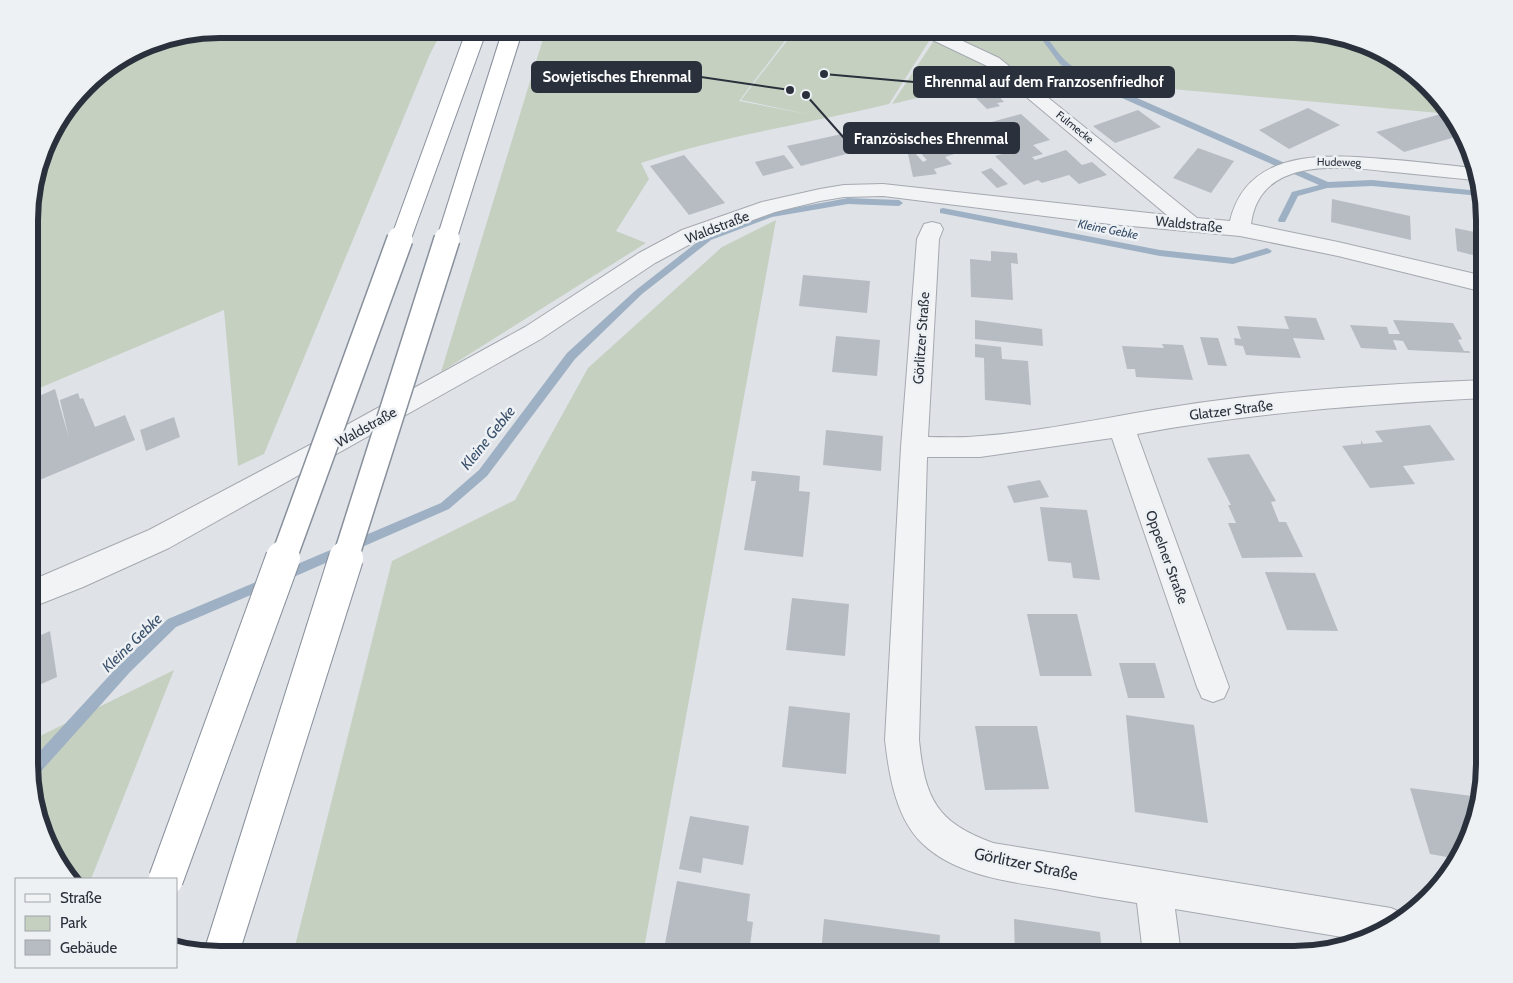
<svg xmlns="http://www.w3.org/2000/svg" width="1513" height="983" font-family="Cabin,sans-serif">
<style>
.green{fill:#c5d0c1}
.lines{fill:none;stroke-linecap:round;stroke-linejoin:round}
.stream{fill:#9eb0c3;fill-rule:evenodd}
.building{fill:#b7bcc3}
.minor-casing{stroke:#a5a9b0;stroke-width:2}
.minor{fill:#f1f3f5;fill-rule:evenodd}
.highway-bridge-far2-casing{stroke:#88909c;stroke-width:21;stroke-linecap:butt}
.highway-bridge-far1-casing{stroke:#88909c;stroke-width:28;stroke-linecap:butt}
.highway-bridge-casing{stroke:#88909c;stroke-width:36;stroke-linecap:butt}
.highway-bridge-far2{stroke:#fff;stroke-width:19}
.highway-bridge-far1{stroke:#fff;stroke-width:25}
.highway-bridge{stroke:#fff;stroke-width:34}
.labels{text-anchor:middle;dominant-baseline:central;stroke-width:5;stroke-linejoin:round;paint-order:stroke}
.far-street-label{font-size:11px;fill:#2a313c;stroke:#eef1f4}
.far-water-label{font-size:12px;font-style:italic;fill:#39506b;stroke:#eef1f4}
.street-label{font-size:14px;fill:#2a313c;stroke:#eef1f4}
.water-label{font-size:15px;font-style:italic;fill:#39506b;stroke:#eef1f4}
.near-street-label{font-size:16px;fill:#2a313c;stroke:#eef1f4}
.rim{fill:none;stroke:#2a313c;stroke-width:6}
.leader{fill:none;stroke:#2a313c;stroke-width:2}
.callout-dot{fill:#2a313c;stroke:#eef1f4;stroke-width:2}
.callout{fill:#2a313c;stroke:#2a313c;stroke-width:2}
.callout-label{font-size:15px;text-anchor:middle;font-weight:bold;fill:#fff}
</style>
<rect width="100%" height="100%" fill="#dfe2e7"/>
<g class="green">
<polygon points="219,29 443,29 430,54 264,454 238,466 224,310 30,392 30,195 49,135 93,76 147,43"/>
<path d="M 546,29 L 794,29 L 739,101 L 812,115 L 741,100 L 796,29 L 912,29 L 931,38 L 889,104 C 807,124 721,136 641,163 L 649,179 L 616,231 L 646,243 L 441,372 Z"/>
<polygon points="933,29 1241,29 1378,50 1400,61 1450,114 1015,75 892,104 935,39 944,34"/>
<polygon points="1246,29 1294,29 1355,39 1376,49"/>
<polygon points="776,220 643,954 293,954 392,561 515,500 588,368 722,247"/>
<polygon points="174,670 91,879 73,879 54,859 30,788 30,741"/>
</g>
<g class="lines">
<g class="stream">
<path d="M 1024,29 C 1049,29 1051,48 1067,62 C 1073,67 1080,72 1087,76 L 1328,182 L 1372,180 L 1479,191 L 1481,196 L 1372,186 L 1327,188 L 1298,196 L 1285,222 L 1279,222 L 1278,220 L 1292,192 L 1319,185 L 1081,80 L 1060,64 L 1043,41 Z"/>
<polygon points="848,198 899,200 903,203 899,206 848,204 772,217 711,240 642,294 575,359 487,476 449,509 289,579 285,580 281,579 279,575 281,571 441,503 479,470 567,353 636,290 705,236 767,213"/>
<polygon points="943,208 1160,250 1233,258 1267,248 1272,251 1270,253 1233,264 1160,256 940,213 940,209"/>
<polygon points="268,577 272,578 274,582 272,586 176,627 130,672 35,778 30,780 30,762 120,664 168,619"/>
</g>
</g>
<g class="building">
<polygon points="996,93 1004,102 997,103 1000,106 987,109 976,98"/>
<polygon points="1308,108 1340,125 1289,149 1259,130"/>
<polygon points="1138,110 1161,127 1115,143 1093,126"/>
<polygon points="1021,114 1050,140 1033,145 1043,154 1032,157 1035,160 1066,150 1082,165 1092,162 1107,175 1079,184 1069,175 1042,183 1038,180 1024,185 995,156 1013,151 984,124"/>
<polygon points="1441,114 1460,126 1462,135 1404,152 1376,132"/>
<polygon points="972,122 983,133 964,137 954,127"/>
<polygon points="928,124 940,139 943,138 946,140 960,138 970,147 970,149 945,157 952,164 934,169 937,174 913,177 908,154 914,152 923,162 927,160 916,148 920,147 913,140 911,129"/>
<polygon points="851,132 865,149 801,166 787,146"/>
<polygon points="1198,148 1234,161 1211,193 1173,178"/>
<polygon points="684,155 725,203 689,215 650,166"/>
<polygon points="784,155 794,168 763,176 755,162"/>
<polygon points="991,168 1008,184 997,188 981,172"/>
<polygon points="1332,199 1410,216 1411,240 1331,222"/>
<polygon points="1455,228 1484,234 1484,258 1457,251"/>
<polygon points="991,251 1017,253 1018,264 1011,263 1013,300 971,297 970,259 991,261"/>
<polygon points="803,275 870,281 867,313 799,306"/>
<polygon points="1284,316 1316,318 1325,340 1293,338 1301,358 1246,355 1243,346 1235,345 1234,338 1241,339 1237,326 1289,329"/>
<polygon points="975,320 1042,329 1043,346 975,339"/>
<polygon points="1393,320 1453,323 1462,339 1458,340 1464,351 1469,351 1470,353 1408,350 1403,341 1393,340 1397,350 1361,348 1350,325 1387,327 1389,334 1400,334"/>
<polygon points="836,336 880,340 877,376 832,372"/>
<polygon points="1200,337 1218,338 1227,366 1208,365"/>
<polygon points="975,344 1001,347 1002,359 1028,361 1031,405 985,400 984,358 975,357"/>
<polygon points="1162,344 1183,345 1193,380 1136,377 1135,369 1127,369 1122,346 1164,348"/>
<polygon points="55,389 69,438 60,400 78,393 80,399 83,398 95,427 125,415 135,440 30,484 30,454 38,451 33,433 30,433 30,400"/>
<polygon points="174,417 180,437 146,451 140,430"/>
<polygon points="1430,425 1455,460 1403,466 1415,484 1370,488 1342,446 1361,444 1361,440 1363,444 1383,442 1375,431"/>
<polygon points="826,430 883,436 881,471 823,465"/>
<polygon points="1249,454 1276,501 1271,502 1279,522 1286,522 1303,557 1242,558 1228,523 1236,523 1228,505 1231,505 1207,458"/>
<polygon points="752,471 800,476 799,491 810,492 803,557 744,550 756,481 751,481"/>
<polygon points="1040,480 1049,497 1014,503 1007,486"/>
<polygon points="1040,507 1087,510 1100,580 1073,578 1071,563 1048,561"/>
<polygon points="1265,572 1315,573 1338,631 1287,630"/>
<polygon points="792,598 849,604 845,656 786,650"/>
<polygon points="1027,614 1077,614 1092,676 1040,676"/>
<polygon points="50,631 57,677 30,689 30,640"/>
<polygon points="1119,663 1155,663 1165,698 1128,698"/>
<polygon points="789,706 850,713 846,774 782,767"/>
<polygon points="1126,715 1194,725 1208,823 1135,812"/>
<polygon points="975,726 1037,726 1049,789 985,790"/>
<polygon points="1410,788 1480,797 1474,825 1458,859 1430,854"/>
<polygon points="690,816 749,826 743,865 703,858 701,873 679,869"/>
<polygon points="677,881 750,894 747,921 753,922 749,954 663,954"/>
<polygon points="824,919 940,935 939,954 821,954"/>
<polygon points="1014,919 1100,932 1102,954 1015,954"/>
</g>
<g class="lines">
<defs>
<g id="minor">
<path d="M 915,29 L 937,29 L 999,58 L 1197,218 L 1230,221 C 1248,144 1336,155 1396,160 C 1421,162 1447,165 1472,168 L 1476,180 L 1474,180 C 1447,177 1421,175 1394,172 C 1345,167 1260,154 1251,224 L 1338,242 L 1484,276 L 1484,292 L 1338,256 L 1240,236 L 1110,224 L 883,196 L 844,197 L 820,201 L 775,212 L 698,240 L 655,263 L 541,339 L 169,548 L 83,587 L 30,608 L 30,581 L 149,530 L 323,438 L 525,327 L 639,253 L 682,230 L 762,202 L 820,189 L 844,185 L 883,184 L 1167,215 L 1005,79 L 987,66 L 918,33 Z"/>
<path d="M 932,222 L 940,224 L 943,229 L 939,239 L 928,437 C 945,437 963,438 981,436 C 1056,430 1130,412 1205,402 C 1297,389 1391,384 1484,380 L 1484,398 C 1367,404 1252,413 1137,434 L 1229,687 L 1224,698 L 1213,702 L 1202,698 L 1197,687 L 1112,438 L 980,457 L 927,457 L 919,740 C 925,799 936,822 993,843 L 1391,908 L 1404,914 L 1389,929 L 1354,939 L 1175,909 L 1181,954 L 1143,954 L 1137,903 C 1110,899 1082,894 1055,889 C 1012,882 957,876 924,845 C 896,820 889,775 885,740 L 901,447 L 917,239 L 924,224 Z"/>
</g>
</defs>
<use href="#minor" class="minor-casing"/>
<use href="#minor" class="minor"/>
<defs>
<g id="highway-bridge-far2">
<polyline points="400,241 477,29"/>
<polyline points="446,241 513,29"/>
</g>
<g id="highway-bridge-far1">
<polyline points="283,560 400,239"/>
<polyline points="345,560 447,239"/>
</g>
<g id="highway-bridge">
<polyline points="166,879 283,558"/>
<polyline points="221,954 346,558"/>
</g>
</defs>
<use href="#highway-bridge-far2" class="highway-bridge-far2-casing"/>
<use href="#highway-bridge-far1" class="highway-bridge-far1-casing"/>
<use href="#highway-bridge" class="highway-bridge-casing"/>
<use href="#highway-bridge-far2" class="highway-bridge-far2"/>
<use href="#highway-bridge-far1" class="highway-bridge-far1"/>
<use href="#highway-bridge" class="highway-bridge"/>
</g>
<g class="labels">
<g class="far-street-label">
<text transform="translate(1075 127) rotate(39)">Fulmecke</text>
<text transform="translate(1339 162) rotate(1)">Hudeweg</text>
</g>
<g class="far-water-label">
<text transform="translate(1108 229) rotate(11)">Kleine Gebke</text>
</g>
<g class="street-label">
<text transform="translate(1189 224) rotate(6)">Waldstraße</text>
<text transform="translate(717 227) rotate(-21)">Waldstraße</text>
<text transform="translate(921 338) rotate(-86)">Görlitzer Straße</text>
<text transform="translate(1231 410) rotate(-7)">Glatzer Straße</text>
<text transform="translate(366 427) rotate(-29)">Waldstraße</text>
<text transform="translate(1167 557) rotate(70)">Oppelner Straße</text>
</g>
<g class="water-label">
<text transform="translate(488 438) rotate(-51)">Kleine Gebke</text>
<text transform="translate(132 643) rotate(-44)">Kleine Gebke</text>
</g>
<g class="near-street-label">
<text transform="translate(1026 864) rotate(12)">Görlitzer Straße</text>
</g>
</g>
<path d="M0 0H1513V983H0ZM220 38H1294A182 182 0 0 1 1476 220V764A182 182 0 0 1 1294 946H220A182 182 0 0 1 38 764V220A182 182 0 0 1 220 38Z" fill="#eef1f4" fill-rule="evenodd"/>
<path class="rim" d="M220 38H1294A182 182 0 0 1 1476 220V764A182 182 0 0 1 1294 946H220A182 182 0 0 1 38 764V220A182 182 0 0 1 220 38Z"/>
<path class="leader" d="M790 90L701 77M824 74L914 82M806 95L844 138"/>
<g class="callout-dot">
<circle cx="790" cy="90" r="5"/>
<circle cx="824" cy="74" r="5"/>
<circle cx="806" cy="95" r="5"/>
</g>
<g class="callout">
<rect x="532" y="62" width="169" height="30" rx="5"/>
<rect x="914" y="67" width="260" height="30" rx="5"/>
<rect x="844" y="123" width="175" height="30" rx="5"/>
</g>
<g class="callout-label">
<text x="617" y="82">Sowjetisches Ehrenmal</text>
<text x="1044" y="87">Ehrenmal auf dem Franzosenfriedhof</text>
<text x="931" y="144">Französisches Ehrenmal</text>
</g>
<rect x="15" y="878" width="162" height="90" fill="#eef1f4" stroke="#a0a4aa"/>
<rect x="25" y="894" width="25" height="8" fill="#f1f3f5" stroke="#a0a4aa"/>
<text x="60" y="903" font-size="15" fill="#2a313c">Straße</text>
<rect x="25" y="916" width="25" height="15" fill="#c5d0c1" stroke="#a0a4aa"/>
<text x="60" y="928" font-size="15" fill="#2a313c">Park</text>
<rect x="25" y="940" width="25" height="15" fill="#b7bcc3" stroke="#a0a4aa"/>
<text x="60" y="953" font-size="15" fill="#2a313c">Gebäude</text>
</svg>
